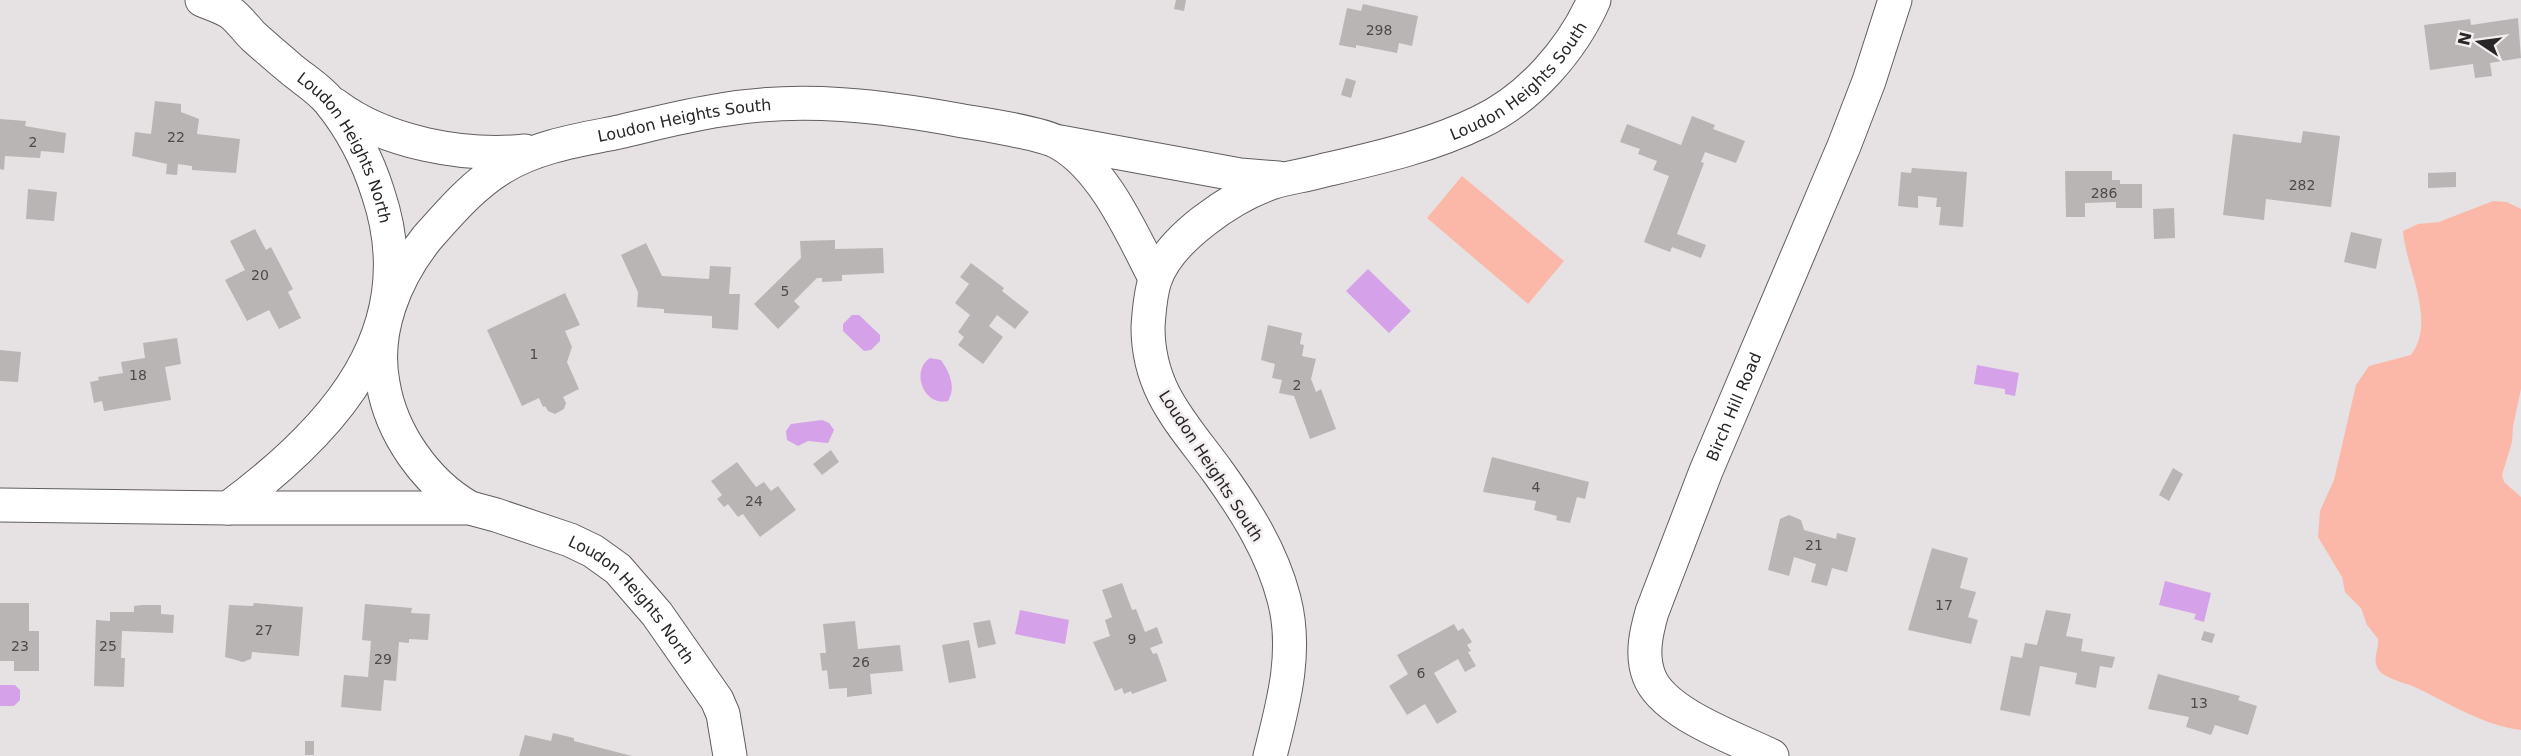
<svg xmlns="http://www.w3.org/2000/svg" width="2521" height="756" font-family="'DejaVu Sans',sans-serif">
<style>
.green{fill:#fbb8a8}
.water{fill:#d5a1e9}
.building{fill:#bab5b5}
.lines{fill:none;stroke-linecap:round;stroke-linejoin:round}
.minor-casing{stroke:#625e60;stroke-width:35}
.minor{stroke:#fff;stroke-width:33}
.labels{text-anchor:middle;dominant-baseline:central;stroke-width:5;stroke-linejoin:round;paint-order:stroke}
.number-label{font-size:14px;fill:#4c4a4a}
.street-label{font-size:16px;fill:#282627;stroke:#f3eef0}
</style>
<rect width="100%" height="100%" fill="#e6e1e3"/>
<g class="green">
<polygon points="1462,176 1564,261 1528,304 1427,218"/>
<path d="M 2493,201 L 2507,202 L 2521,209 L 2521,389 L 2513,426 L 2512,442 L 2502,475 L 2504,482 L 2521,497 L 2521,730 C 2483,725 2452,705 2417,688 C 2405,682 2382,679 2377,667 C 2373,658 2379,648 2378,639 L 2367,625 L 2361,608 L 2345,592 L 2342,577 L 2318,537 L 2320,511 L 2334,480 L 2356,385 L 2369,366 L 2411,355 C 2437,321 2406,269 2403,231 L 2418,224 L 2439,222 Z"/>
</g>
<g class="water">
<polygon points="1368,269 1411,311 1389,333 1346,291"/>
<polygon points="852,315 859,315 880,335 880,341 871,350 864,351 843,331 843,324"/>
<path d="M 930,358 L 941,360 C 950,373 956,387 948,401 C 924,407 910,371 930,358 Z"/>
<polygon points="1977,365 2019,373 2015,396 2005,394 2005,389 1974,384"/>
<polygon points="822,420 829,423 834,430 828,443 808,441 798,446 787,440 786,431 791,424"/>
<polygon points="2165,581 2211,593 2204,622 2194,619 2196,614 2159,605"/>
<polygon points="1020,610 1069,620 1065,644 1015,634"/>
<polygon points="0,685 15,685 20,690 20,700 14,706 0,706"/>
</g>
<g class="building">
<polygon points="1176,0 1186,0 1184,11 1174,9"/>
<polygon points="1363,4 1418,16 1412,46 1399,43 1397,53 1356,45 1356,48 1339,45 1347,8 1361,11"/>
<polygon points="2518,18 2521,58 2490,63 2492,76 2475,78 2473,64 2430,70 2424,25 2470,19 2471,25"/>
<polygon points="1346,78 1356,81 1351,98 1341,95"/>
<polygon points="155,101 181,104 181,112 199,119 197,134 240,139 236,173 192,170 192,166 178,164 177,175 166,174 167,164 132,156 135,132 151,134"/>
<polygon points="1692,116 1715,125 1713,129 1745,141 1736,163 1705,152 1701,162 1704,163 1677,234 1706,245 1701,258 1672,247 1670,252 1644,242 1669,176 1653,170 1657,161 1638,154 1640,149 1620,142 1627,124 1681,145"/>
<polygon points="0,119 26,121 25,126 66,133 64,153 41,151 40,158 5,156 4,170 0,169"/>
<polygon points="2303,131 2340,136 2331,207 2266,199 2264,220 2223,215 2233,134 2301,143"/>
<polygon points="1912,168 1967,172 1963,227 1939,225 1941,207 1936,207 1937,198 1918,196 1918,208 1898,206 1901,172 1911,173"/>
<polygon points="2065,171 2112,171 2112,180 2120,180 2120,184 2142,184 2142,208 2116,208 2116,202 2085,203 2085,217 2066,217"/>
<polygon points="2456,172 2456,187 2428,188 2428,173"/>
<polygon points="28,189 57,192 54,221 26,219"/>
<polygon points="2174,208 2175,238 2154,239 2153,209"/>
<polygon points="255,229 266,250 271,247 293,289 288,292 301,318 279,329 269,310 247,321 225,280 245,270 230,241"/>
<polygon points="2351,232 2382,239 2376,269 2344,262"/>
<polygon points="835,240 835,249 883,248 884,273 842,275 842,281 822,282 822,278 817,278 794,301 800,307 778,329 754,304 801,258 800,241"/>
<polygon points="646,243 662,276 709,279 710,266 731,267 729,294 740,294 738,330 712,328 712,316 664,313 664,309 637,307 638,292 621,255"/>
<polygon points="971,263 1004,288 1002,291 1029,312 1015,329 997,315 989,326 1003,337 983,364 958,345 964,337 958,332 970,315 955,303 969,284 960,277"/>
<polygon points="565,293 580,325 565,331 572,347 567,362 579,389 563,397 566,403 564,409 555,414 548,411 545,406 543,407 539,398 522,406 487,330"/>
<polygon points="1268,325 1302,333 1300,344 1304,345 1302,356 1316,359 1311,379 1316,392 1321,389 1336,429 1310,439 1294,396 1279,393 1282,380 1272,378 1275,364 1261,360"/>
<polygon points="177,338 181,364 165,367 171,400 104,411 102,401 94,403 90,382 99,380 98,377 123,373 121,362 145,358 143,343"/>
<polygon points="0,350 21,352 18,382 0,381"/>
<polygon points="831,450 839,462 822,475 813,464"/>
<polygon points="1492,457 1589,482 1585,499 1577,497 1570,523 1556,520 1557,516 1534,510 1536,501 1483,492"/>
<polygon points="737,462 756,487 764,482 771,491 778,486 796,510 760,537 743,514 738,517 728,504 724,507 717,499 722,495 711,481"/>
<polygon points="2173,468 2183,474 2169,501 2159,495"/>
<polygon points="1789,515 1801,520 1804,530 1836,539 1837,533 1856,538 1847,572 1832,568 1827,586 1811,582 1816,564 1794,557 1789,576 1768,570 1780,519"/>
<polygon points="1932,548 1968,558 1960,588 1976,592 1968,617 1978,620 1971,644 1908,630"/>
<polygon points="1122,583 1132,610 1136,609 1145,632 1157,627 1163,643 1150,648 1153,654 1157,653 1167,681 1132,694 1131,691 1124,694 1122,688 1115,691 1093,642 1110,636 1105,620 1112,617 1102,590"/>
<polygon points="0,603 29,603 29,631 39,631 39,671 14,671 14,661 0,661"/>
<polygon points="254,603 303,607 299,656 252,652 251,659 243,662 225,657 229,605 253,606"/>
<polygon points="365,604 412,608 411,613 430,614 428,640 409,639 409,643 399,642 396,681 384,680 381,711 341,707 344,675 368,677 371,641 362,640"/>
<polygon points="142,605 161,605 161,614 174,615 173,633 122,631 121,658 125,658 124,687 94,686 96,620 110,621 110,612 134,612 134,606"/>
<polygon points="2046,610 2071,614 2066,636 2083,639 2081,651 2115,657 2112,668 2100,666 2096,688 2075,684 2077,673 2040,666 2030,716 2000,710 2011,656 2022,658 2025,643 2037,645"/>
<polygon points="990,620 996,644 978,648 973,623"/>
<polygon points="855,621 858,649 900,645 903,671 870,674 872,694 847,697 847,688 829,689 827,670 822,671 820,653 826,653 823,624"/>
<polygon points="1454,624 1458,631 1463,628 1472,642 1467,645 1471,651 1468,652 1476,666 1465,672 1458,659 1434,673 1457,712 1437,724 1425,704 1407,715 1389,686 1408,674 1397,655"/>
<polygon points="2204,631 2215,634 2212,643 2201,640"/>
<polygon points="969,640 976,678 949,683 942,645"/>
<polygon points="2158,674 2240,696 2238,700 2257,706 2248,735 2215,725 2211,735 2186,727 2189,717 2148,709"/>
<polygon points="553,733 574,738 574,741 632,756 519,756 525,735 551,741"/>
<rect x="305" y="741" width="9" height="14"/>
</g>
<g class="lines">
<defs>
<g id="minor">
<path id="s1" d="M 202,0 C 211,4 222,7 231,13 C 239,19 246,29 253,36 C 265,47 278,58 291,69 C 303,79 319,89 329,101 C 351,128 368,161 378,193 C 425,332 332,431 228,508"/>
<path d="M 335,105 C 385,143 464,157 525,151"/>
<polyline points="1060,142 1240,175 1278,178"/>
<path id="s2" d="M 0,505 L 228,508 L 470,508 L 496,515 L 570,540 L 593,551 L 618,569 L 657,614 L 717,700 L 723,714 L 730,756"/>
<path id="s3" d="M 470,508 C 426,483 391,433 383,383 C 373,332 395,278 427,238 C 450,212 473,185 503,167 C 538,146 579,140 619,132 C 653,124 687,115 721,110 C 801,96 884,106 963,121 C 983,124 1044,134 1059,143 C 1104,168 1132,234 1155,278"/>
<path id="s4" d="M 1270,756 C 1283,705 1298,652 1284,599 C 1272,552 1246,511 1218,472 C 1183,424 1148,391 1148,327 C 1149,312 1150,295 1155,280 C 1169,239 1231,197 1271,183 C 1286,178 1302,176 1317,172 C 1372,159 1429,147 1480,122 C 1529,99 1572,50 1594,0"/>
<path id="s5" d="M 1772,756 C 1738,739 1663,714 1649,676 C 1641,655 1646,633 1652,612 L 1706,471 L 1844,146 L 1869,81 L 1895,0"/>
</g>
</defs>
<use href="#minor" class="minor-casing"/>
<use href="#minor" class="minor"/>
</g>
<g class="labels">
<g class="number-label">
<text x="1379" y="30">298</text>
<text x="176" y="137">22</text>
<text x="33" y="142">2</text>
<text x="2302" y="185">282</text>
<text x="2104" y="193">286</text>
<text x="260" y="275">20</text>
<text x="785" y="291">5</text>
<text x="534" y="354">1</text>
<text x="138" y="375">18</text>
<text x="1297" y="385">2</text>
<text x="1536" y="487">4</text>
<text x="754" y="501">24</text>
<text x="1814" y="545">21</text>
<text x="1944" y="605">17</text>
<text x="264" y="630">27</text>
<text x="1132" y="639">9</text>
<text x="20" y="646">23</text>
<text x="108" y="646">25</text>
<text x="383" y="659">29</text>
<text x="861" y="662">26</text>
<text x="1421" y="673">6</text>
<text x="2199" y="703">13</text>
</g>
<g class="street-label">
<text stroke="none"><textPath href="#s4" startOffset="945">Loudon Heights South</textPath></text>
<text stroke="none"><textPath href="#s3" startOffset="606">Loudon Heights South</textPath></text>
<text stroke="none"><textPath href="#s1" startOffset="212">Loudon Heights North</textPath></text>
<text stroke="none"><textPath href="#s5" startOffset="436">Birch Hill Road</textPath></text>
<text transform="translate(1211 466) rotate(57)">Loudon Heights South</text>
<text stroke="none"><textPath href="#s2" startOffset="662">Loudon Heights North</textPath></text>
</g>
</g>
<g transform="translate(2479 42) rotate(283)" stroke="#f3eef0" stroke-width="4.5" paint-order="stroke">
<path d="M0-4.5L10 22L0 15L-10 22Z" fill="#282627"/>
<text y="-9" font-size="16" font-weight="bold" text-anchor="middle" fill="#282627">N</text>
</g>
</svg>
